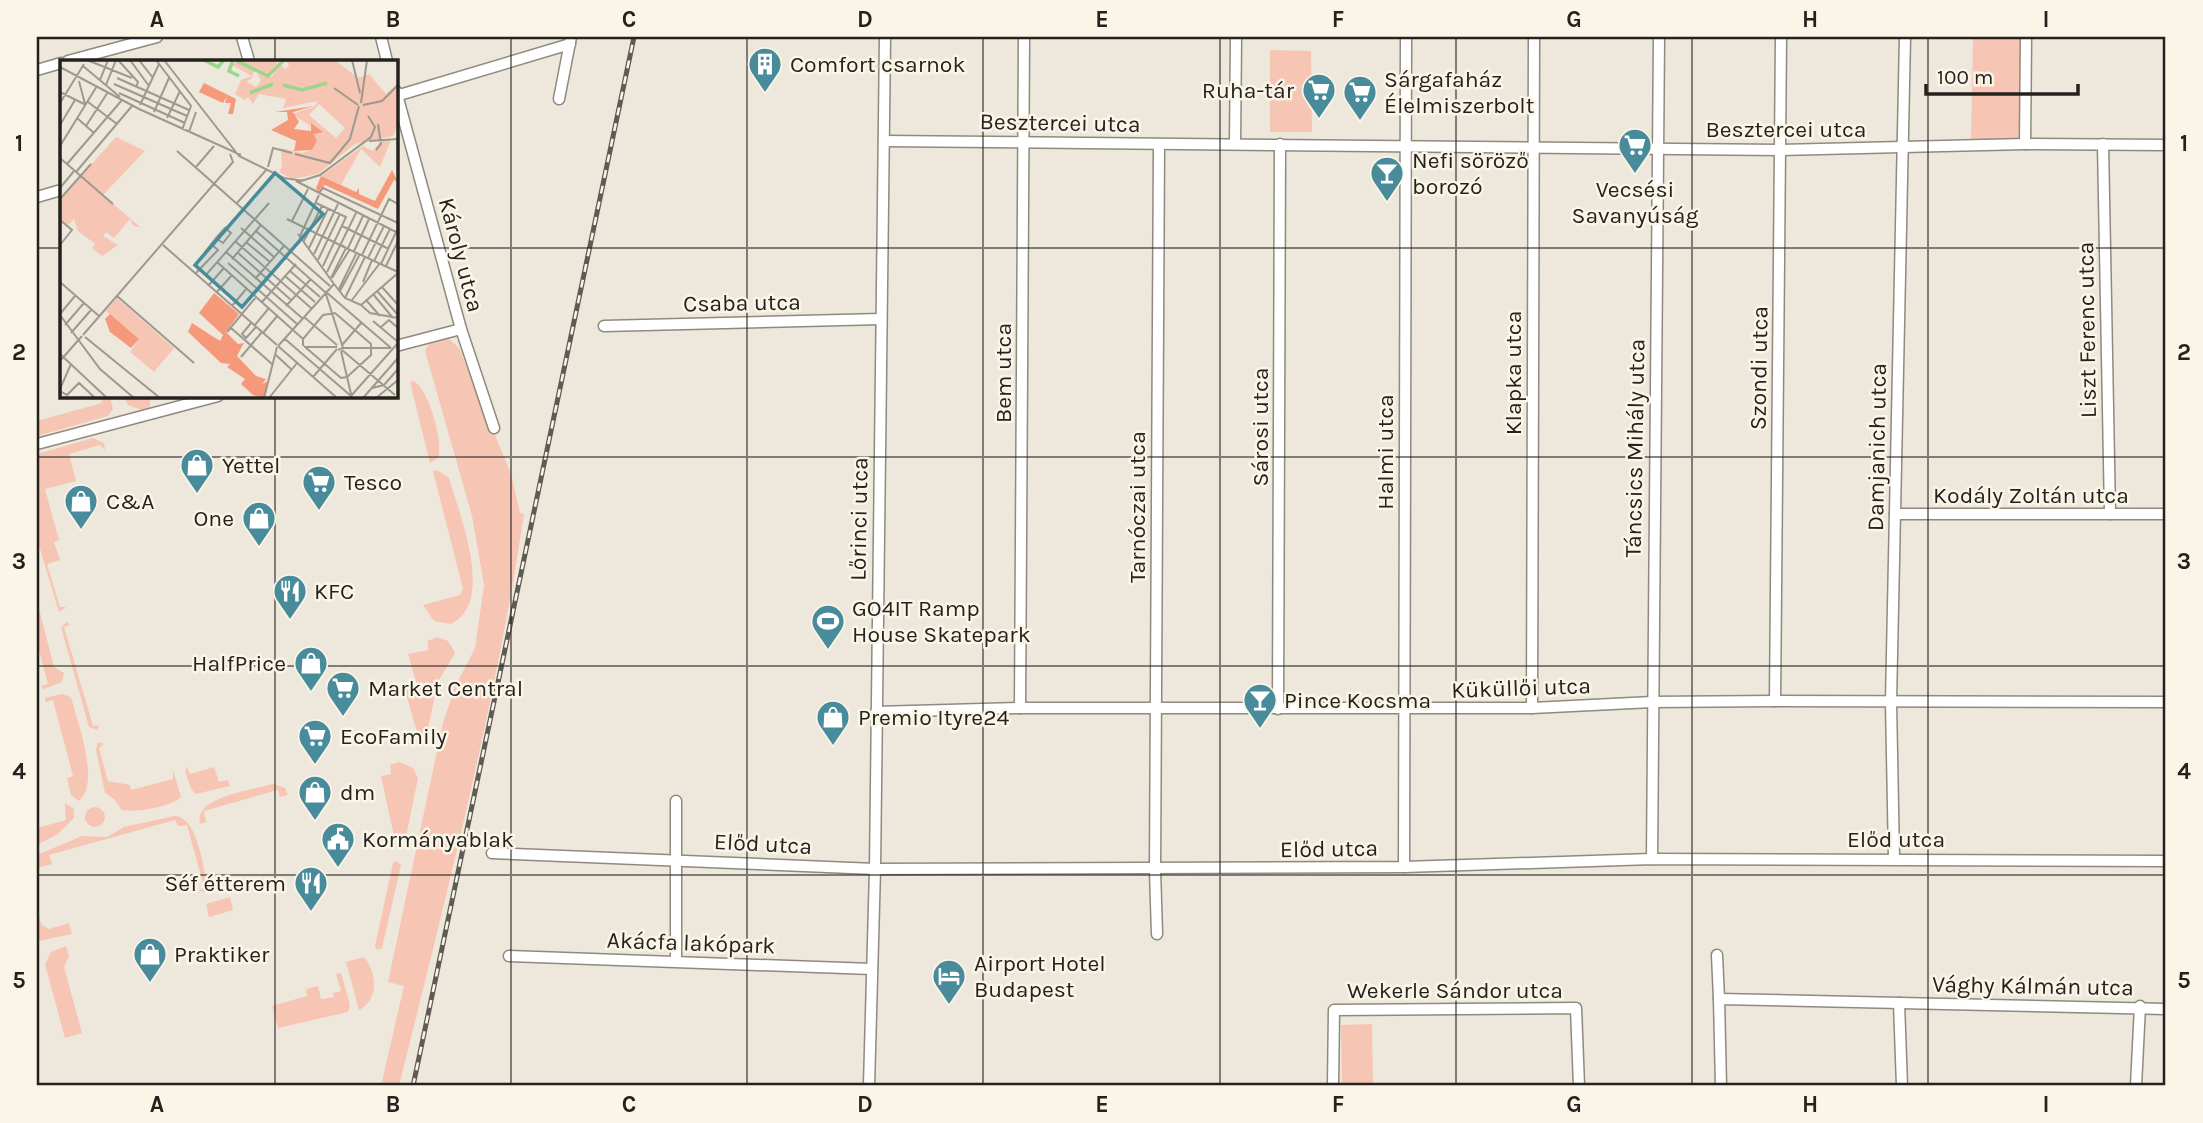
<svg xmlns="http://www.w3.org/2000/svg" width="2203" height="1123" font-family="Karla,sans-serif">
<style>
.green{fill:#f7c5b4}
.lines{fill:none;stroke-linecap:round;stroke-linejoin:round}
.street-casing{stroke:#8e8a7d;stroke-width:13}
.street{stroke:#fff;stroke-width:10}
.rail-casing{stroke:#5e5b54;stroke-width:5}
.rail{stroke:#fbf5e8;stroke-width:2.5;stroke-dasharray:8;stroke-linecap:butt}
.grid{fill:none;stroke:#24221e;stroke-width:2;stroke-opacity:0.55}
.labels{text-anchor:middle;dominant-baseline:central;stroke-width:5;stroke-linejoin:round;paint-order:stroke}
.poi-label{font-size:23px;fill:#24221e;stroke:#fbf5e8;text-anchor:start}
.street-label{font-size:23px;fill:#24221e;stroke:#fbf5e8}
.inset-river{fill:none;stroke:#9ad78b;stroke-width:3.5}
.inset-road{fill:none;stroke:#9d998f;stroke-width:2}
.view{fill:#488b9a;fill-opacity:0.15;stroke:#488b9a;stroke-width:3.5}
.inset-edge{fill:none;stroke:#24221e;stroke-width:3.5}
.neatline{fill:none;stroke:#24221e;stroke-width:2.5}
.grid-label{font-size:23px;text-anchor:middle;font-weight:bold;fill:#24221e}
</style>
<rect width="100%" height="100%" fill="#ede8db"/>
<g class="green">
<polygon points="1973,37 2023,37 2022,139 1971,139"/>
<polygon points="1270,50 1311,51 1312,132 1270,132"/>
<path d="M 449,339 L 459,348 L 511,474 L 520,513 L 524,514 C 495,707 446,897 399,1086 L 381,1086 L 404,986 L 388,982 L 443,723 L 455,687 L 475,648 L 484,585 L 472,516 L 425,351 L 429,344 Z"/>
<path d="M 413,381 C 428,386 444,444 438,458 L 430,463 L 410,382 Z"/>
<polygon points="101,396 110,396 113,409 108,416 37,436 37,421 102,403"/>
<polygon points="150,396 150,407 142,410 128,405 124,397"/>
<polygon points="93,438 104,443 105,450 100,445 69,454 76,481 45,489 59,540 54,542 60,560 47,564 60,607 66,607 59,612 37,539 37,454"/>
<path d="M 437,470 L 449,478 C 459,513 496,603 451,624 L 434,621 L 423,605 L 460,595 L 463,589 L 433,471 Z"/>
<polygon points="37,601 54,667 64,673 62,682 44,689 41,686 48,684 37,643"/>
<polygon points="67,622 70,625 64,627 93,726 99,725 97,730 89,727 61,627"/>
<polygon points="437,637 448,641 455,653 438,682 426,737 419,739 405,690 417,685 408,654 428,650 428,641"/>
<path d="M 62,694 L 71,697 C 77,721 101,782 79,801 L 71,795 L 67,778 L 73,776 L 53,700 L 45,702 L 45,698 Z"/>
<path d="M 98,742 L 104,744 L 99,748 L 108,781 L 130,785 L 131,790 L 173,779 L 173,770 L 181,797 C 171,807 136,813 122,810 L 114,799 L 105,793 L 96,750 Z"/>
<polygon points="399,762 413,768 418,778 406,837 402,839 394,836 381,776 391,774 390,765"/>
<polygon points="187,767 190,774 214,767 219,782 228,780 230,786 196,794 191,789 185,771"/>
<path d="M 273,784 L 285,788 L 288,795 L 280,797 L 278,790 L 204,811 L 206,822 L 200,824 C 193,797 253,790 273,784 Z"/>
<polygon points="65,803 74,809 74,818 58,834 37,845 37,828 66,820"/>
<circle cx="95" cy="817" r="10"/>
<path d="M 174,816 C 198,816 203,868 208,888 L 204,892 L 199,891 L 204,887 L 187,825 L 178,826 L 175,820 L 49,855 L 52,864 L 37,868 L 37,855 L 82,836 L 107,837 L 124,827 Z"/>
<polygon points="397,861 401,865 382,948 377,950 375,946 393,863"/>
<polygon points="230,897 233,910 209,917 206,904"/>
<polygon points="39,917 42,925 49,929 69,923 72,934 39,941 37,918"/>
<polygon points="66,946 69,956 64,967 82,1033 65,1038 45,964 51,952"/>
<path d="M 364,957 C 377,973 379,1000 359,1010 L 346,962 Z"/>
<polygon points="341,973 350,1005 348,1012 278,1028 272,1006 307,996 306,989 318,986 321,999 334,997 333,993 341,991 336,974"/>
<polygon points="1372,1024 1373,1086 1342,1086 1341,1025"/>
</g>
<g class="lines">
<defs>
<g id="street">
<polyline points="242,37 249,61"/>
<polyline points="381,37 387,61"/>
<polyline points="68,61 157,37"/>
<polyline points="37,70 61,63"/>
<polyline points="396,91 461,329 494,428"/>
<polyline points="396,96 570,44"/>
<polyline points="559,99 571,37"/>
<polyline points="884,141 1780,150 2025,144 2166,145"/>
<polyline points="1235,144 1236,37"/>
<polyline points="2025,144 2026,37"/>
<polyline points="2103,144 2110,514"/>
<polyline points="37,197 61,190"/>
<polyline points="604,326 881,319"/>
<polyline points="396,346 461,329"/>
<polyline points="37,444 218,396"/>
<polyline points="1895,514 2166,514"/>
<polyline points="1775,701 1781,37"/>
<polyline points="1020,708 1024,37"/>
<polyline points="1532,708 1534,37"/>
<polyline points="1278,709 1280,144"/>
<polyline points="876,712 1020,708 1532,708 1652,702 1775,701 2166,702"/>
<polyline points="492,853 875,869 1404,867 1652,859 2166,861"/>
<polyline points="1894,858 1891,702 1905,37"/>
<polyline points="1652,859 1659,37"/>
<polyline points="1404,867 1406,37"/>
<polyline points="1157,934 1155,870 1159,144"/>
<polyline points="1717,955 1719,999"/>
<polyline points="509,956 872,969"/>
<polyline points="676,961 676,801"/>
<polyline points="1899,1003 1902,1086"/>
<polyline points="869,1086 875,869 885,37"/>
<polyline points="1333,1086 1334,1010 1576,1008 1579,1086"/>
<polyline points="1721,1086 1719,999 2166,1009"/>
<polyline points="2136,1086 2140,1006"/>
</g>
</defs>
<use href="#street" class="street-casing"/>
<use href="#street" class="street"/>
<defs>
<polyline id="rail" points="413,1086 634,37"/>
</defs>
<use href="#rail" class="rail-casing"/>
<use href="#rail" class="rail"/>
</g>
<path class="grid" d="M 275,37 L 275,61M 511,37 L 511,1086M 747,37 L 747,1086M 983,37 L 983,1086M 1220,37 L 1220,1086M 1456,37 L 1456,1086M 1692,37 L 1692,1086M 1928,37 L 1928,1086M 37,248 L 61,248M 396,248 L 2166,248M 275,396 L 275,1086M 37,457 L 2166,457M 37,666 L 2166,666M 37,875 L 2166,875"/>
<defs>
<symbol id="building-pin" viewBox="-11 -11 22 30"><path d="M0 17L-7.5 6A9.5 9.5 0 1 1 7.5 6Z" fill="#488b9a" stroke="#fbf5e8"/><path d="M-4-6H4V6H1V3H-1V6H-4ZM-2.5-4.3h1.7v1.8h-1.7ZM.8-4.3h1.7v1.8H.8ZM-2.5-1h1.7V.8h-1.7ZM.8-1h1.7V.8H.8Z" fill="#fff"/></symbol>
<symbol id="supermarket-pin" viewBox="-11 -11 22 30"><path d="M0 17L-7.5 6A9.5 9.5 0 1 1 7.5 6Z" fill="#488b9a" stroke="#fbf5e8"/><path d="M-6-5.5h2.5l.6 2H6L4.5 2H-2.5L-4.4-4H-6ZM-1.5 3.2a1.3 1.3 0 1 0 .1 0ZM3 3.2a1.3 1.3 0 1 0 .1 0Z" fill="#fff"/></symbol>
<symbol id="bar-pin" viewBox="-11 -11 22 30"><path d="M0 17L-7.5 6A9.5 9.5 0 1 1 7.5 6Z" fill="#488b9a" stroke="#fbf5e8"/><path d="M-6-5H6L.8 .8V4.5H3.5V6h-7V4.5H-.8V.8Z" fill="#fff"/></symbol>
<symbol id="shop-pin" viewBox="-11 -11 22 30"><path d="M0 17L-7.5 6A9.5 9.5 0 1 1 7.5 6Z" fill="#488b9a" stroke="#fbf5e8"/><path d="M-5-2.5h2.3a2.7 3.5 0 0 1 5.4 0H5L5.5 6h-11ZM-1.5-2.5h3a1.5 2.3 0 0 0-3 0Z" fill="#fff"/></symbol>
<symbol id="restaurant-pin" viewBox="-11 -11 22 30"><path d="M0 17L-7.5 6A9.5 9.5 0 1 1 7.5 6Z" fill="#488b9a" stroke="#fbf5e8"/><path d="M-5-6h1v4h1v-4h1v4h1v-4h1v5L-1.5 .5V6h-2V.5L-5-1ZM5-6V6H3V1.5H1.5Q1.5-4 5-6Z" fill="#fff"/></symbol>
<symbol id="stadium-pin" viewBox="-11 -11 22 30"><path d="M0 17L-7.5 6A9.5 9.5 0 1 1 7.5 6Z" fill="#488b9a" stroke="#fbf5e8"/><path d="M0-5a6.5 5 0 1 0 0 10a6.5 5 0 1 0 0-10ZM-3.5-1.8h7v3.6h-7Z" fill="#fff"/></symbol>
<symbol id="civic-pin" viewBox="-11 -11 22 30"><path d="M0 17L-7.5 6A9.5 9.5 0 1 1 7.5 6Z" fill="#488b9a" stroke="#fbf5e8"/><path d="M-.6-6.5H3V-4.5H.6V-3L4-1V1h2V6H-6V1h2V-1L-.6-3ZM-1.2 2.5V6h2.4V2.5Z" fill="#fff"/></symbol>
<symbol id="hotel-pin" viewBox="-11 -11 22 30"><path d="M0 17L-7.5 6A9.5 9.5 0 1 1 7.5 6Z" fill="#488b9a" stroke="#fbf5e8"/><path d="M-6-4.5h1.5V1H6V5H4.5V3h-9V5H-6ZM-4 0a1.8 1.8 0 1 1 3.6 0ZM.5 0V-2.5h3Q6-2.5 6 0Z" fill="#fff"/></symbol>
</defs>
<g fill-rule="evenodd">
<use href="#building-pin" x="746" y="45" width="38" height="52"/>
<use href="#supermarket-pin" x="1300" y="71" width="38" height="52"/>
<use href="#supermarket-pin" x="1341" y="73" width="38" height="52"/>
<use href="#supermarket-pin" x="1616" y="126" width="38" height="52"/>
<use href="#bar-pin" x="1368" y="154" width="38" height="52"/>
<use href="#shop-pin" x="178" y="446" width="38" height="52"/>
<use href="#supermarket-pin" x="300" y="463" width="38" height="52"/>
<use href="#shop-pin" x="62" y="482" width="38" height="52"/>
<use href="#shop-pin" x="240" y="499" width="38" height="52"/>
<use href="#restaurant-pin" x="271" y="572" width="38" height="52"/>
<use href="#stadium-pin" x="809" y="602" width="38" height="52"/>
<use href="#shop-pin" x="292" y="644" width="38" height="52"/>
<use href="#supermarket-pin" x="324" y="669" width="38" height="52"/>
<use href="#bar-pin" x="1241" y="681" width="38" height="52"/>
<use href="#shop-pin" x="814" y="698" width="38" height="52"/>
<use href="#supermarket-pin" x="296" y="717" width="38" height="52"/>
<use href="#shop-pin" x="296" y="773" width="38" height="52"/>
<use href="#civic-pin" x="319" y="820" width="38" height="52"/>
<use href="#restaurant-pin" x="292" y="864" width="38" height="52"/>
<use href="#shop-pin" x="131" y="935" width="38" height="52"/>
<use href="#hotel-pin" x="930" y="957" width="38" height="52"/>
</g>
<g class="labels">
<g class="poi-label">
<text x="790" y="64">Comfort csarnok</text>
<text x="1384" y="79">Sárgafaház<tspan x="1384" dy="26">Élelmiszerbolt</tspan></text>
<text x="1294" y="90" text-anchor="end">Ruha-tár</text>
<text x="1412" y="160">Nefi söröző<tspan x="1412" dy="26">borozó</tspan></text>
<text x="1635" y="189" text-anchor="middle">Vecsési<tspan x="1635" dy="26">Savanyúság</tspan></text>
<text x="222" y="465">Yettel</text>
<text x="344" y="482">Tesco</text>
<text x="106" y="501">C&amp;A</text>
<text x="234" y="518" text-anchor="end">One</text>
<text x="314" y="591">KFC</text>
<text x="852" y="608">GO4IT Ramp<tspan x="852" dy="26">House Skatepark</tspan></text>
<text x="286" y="663" text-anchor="end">HalfPrice</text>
<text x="368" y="688">Market Central</text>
<text x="1284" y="700">Pince Kocsma</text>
<text x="858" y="717">Premio Ityre24</text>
<text x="340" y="736">EcoFamily</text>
<text x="340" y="792">dm</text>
<text x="362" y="839">Kormányablak</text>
<text x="286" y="883" text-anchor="end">Séf étterem</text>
<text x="174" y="954">Praktiker</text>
<text x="974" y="963">Airport Hotel<tspan x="974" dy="26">Budapest</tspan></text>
</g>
<g class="street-label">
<text transform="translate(1060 123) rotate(1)">Besztercei utca</text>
<text x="1786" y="129">Besztercei utca</text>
<text transform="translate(461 255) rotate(75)">Károly utca</text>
<text transform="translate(742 303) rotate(-1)">Csaba utca</text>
<text transform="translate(2087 330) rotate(-91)">Liszt Ferenc utca</text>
<text transform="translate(1759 368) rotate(-89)">Szondi utca</text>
<text transform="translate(1003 373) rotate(-90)">Bem utca</text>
<text transform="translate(1513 373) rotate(-90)">Klapka utca</text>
<text transform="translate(1260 427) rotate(-90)">Sárosi utca</text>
<text transform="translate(1877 447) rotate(-89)">Damjanich utca</text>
<text transform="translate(1635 448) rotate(-89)">Táncsics Mihály utca</text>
<text transform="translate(1385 452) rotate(-90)">Halmi utca</text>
<text x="2031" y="495">Kodály Zoltán utca</text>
<text transform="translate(1137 507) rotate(-90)">Tarnóczai utca</text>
<text transform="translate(859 519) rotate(-89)">Lőrinci utca</text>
<text transform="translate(1521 688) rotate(-2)">Küküllői utca</text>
<text x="1896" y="839">Előd utca</text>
<text transform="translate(763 844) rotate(3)">Előd utca</text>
<text transform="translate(1329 849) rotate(-1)">Előd utca</text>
<text transform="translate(691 943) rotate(2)">Akácfa lakópark</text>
<text transform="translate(2033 986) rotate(1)">Vághy Kálmán utca</text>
<text x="1455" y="990">Wekerle Sándor utca</text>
</g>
</g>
<g transform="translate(60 60)">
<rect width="338" height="338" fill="#ede8db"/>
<path d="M 177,0 L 216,0 L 217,4 L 208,14 ZM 226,0 L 275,0 L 298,18 L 309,14 L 326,34 L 338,23 L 338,64 L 333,76 L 295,84 L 258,114 L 233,119 L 216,111 L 220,112 L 222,105 L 221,88 L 242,93 L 252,90 L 257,81 L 251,64 L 248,71 L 249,65 L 232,54 L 254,47 L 258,41 L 223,48 L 226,39 L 199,34 L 193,44 L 188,37 L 185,40 L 175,34 L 181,20 L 192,16 L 172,5 L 176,2 L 194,11 L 192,18 L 187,22 L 196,27 L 201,20 L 197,14 L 211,17 L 221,5 L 225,9 L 229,6 ZM 259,44 L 285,68 L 276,78 L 249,55 ZM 56,77 L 85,91 L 43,135 L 80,167 L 73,166 L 70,159 L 54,178 L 46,172 L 43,176 L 58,185 L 42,196 L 32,188 L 35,184 L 18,171 L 14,159 L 7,166 L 0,160 L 0,139 ZM 322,79 L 331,80 L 320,107 L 301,89 L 281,125 L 261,116 L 303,86 L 313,91 ZM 57,238 L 114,288 L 94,312 L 70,292 L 79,279 L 46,251 Z" fill="#f7c5b4" fill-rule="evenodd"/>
<path d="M 144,23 L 176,39 L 173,54 L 168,54 L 171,43 L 165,43 L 167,36 L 163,43 L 139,32 ZM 254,46 L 233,52 L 239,62 L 234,69 L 251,71 L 251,63 L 263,72 L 254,74 L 257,81 L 252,90 L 234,91 L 236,81 L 211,70 L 228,60 L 227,52 L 215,52 ZM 332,110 L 338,122 L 334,120 L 318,149 L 265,125 L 258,132 L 256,128 L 261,116 L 296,132 L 299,128 L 299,134 L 315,141 ZM 154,233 L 179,254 L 166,272 L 178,284 L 184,283 L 177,296 L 196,316 L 206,319 L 202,324 L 208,321 L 204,338 L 193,335 L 181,324 L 185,319 L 167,307 L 170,304 L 161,303 L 128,272 L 132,263 L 160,281 L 163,275 L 139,253 ZM 50,254 L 79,279 L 71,288 L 50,272 L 45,259 Z" fill="#f6997b"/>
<path class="inset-river" d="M 144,0 L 158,7 L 164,0M 173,0 L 169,11 L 179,16M 175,0 L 208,16 L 224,0M 223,25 L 242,30 L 267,23M 190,33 L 213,24"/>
<path class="inset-road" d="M 27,0 L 72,18M 58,0 L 78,22 L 76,27M 70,0 L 89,26M 79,0 L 93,18M 96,0 L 131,46 L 122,70M 104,0 L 179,96 L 224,118 L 244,121M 292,0 L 300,33M 23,6 L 60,37M 0,7 L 79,49 L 181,95M 57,18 L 129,50M 40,20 L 48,0M 19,21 L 25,44M 54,24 L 127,56M 46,25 L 56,0M 274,28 L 298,45M 0,32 L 26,45M 59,33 L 125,63M 28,42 L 57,64M 0,43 L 24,4M 301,43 L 307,0M 80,45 L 99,4M 303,45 L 322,41 L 338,25M 94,52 L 109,18M 17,58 L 34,73M 107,58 L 120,31M 0,65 L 15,40M 26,66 L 48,32M 129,72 L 136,52M 309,81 L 338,79M 0,86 L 37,26M 316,90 L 321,84 L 318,64M 117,91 L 270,226M 235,94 L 270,103 L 290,79 L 299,46M 0,98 L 53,144M 7,104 L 62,40M 136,107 L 154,86M 208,107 L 213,88 L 232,93M 16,112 L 72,46M 236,121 L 338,173M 241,121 L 260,115 L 311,77 L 315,67 L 308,56M 0,128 L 14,111M 259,133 L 263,128 L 338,163M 0,139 L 31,104M 177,143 L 207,109M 256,143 L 286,157 L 263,206M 227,159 L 286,188 L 282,185M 0,160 L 12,170 L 0,185M 232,161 L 248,129M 282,166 L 329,189M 181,168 L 214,197M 196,171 L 265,232M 238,174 L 274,224M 240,176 L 259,135M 175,181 L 251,248M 244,181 L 262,146M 186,182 L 210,202M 103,185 L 217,285M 249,188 L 268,149M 288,188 L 303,156M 294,191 L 309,159M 145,192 L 156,178 L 165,168 L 171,173 L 163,183 L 156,178M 166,192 L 242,258M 177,192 L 231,240M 254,194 L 278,144M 302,195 L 329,139 L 338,144M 308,198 L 324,166M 172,199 L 201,165M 258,200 L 280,154M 314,201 L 330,169M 157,202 L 243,279M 168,203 L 237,264M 321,204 L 337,170M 326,206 L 338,181M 230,211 L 260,237M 267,212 L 296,153M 135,214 L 158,190 L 151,184M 145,216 L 209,143M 225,216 L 255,242M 271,218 L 286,188 L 338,212M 272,218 L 290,189M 195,219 L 224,186M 0,222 L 39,256M 303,222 L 312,200M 274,224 L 285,238 L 301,245 L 338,213M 148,226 L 164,208M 322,227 L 338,245M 279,229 L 297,192M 265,231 L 283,288 L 278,290M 280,231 L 300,194M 317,231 L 338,255M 266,232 L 331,288M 156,233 L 172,215M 313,234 L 333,258M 57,236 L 134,303M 285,238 L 305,197M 292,240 L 320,203M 306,240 L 320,256M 202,242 L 236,204M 301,245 L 310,253 L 338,258M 172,246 L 187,228M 226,246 L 251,219M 0,254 L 15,236M 0,255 L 40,309 L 74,338M 244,257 L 277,285M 313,261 L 338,282M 191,263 L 182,274 L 186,278 L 196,267M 5,265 L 24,243M 194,266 L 209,248M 321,267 L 329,260 L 338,268M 171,268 L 212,304M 167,272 L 196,237M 11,273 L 31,250M 203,273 L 218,255M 23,275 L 173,102 L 170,94M 25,277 L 100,338M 225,279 L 291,336M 282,285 L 302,262M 218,286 L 277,338M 218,286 L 274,224M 243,286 L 243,279 L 263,255 L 275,253 L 311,284 L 311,295 L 287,317M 244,286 L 281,318 L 287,317M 246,287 L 277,287M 283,288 L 331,288M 282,290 L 335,335M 281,291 L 291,334M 0,294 L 47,338M 216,295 L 232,310M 181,297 L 202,272M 0,301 L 22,276M 253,317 L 277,289M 312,328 L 324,325 L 338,309M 0,329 L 11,304M 0,331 L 7,335 L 19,323 L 34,337M 290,337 L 338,283M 204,338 L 217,287M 209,338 L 237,303M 303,338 L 338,298M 316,338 L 338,320"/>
<path class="view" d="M 215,113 L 263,154 L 182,247 L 135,205 Z"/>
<rect width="338" height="338" class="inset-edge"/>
</g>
<rect width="2203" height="1123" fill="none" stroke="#fbf5e8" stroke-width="77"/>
<path d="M1926 84v10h152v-10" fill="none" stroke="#24221e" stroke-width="3.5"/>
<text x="1937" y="84" font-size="21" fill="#24221e" stroke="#fbf5e8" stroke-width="5" paint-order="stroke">100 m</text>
<rect x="38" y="38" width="2126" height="1046" class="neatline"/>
<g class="grid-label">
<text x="157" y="27">A</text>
<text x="393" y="27">B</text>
<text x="629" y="27">C</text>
<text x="865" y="27">D</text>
<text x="1102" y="27">E</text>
<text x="1338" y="27">F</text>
<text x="1574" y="27">G</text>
<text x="1810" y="27">H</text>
<text x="2046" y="27">I</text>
<text x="19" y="151">1</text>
<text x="2184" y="151">1</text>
<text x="19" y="360">2</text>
<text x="2184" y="360">2</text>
<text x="19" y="569">3</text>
<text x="2184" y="569">3</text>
<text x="19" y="779">4</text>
<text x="2184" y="779">4</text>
<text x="19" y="988">5</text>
<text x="2184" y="988">5</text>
<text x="157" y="1112">A</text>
<text x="393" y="1112">B</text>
<text x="629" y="1112">C</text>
<text x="865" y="1112">D</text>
<text x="1102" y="1112">E</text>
<text x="1338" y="1112">F</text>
<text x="1574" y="1112">G</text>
<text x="1810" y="1112">H</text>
<text x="2046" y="1112">I</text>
</g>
</svg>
